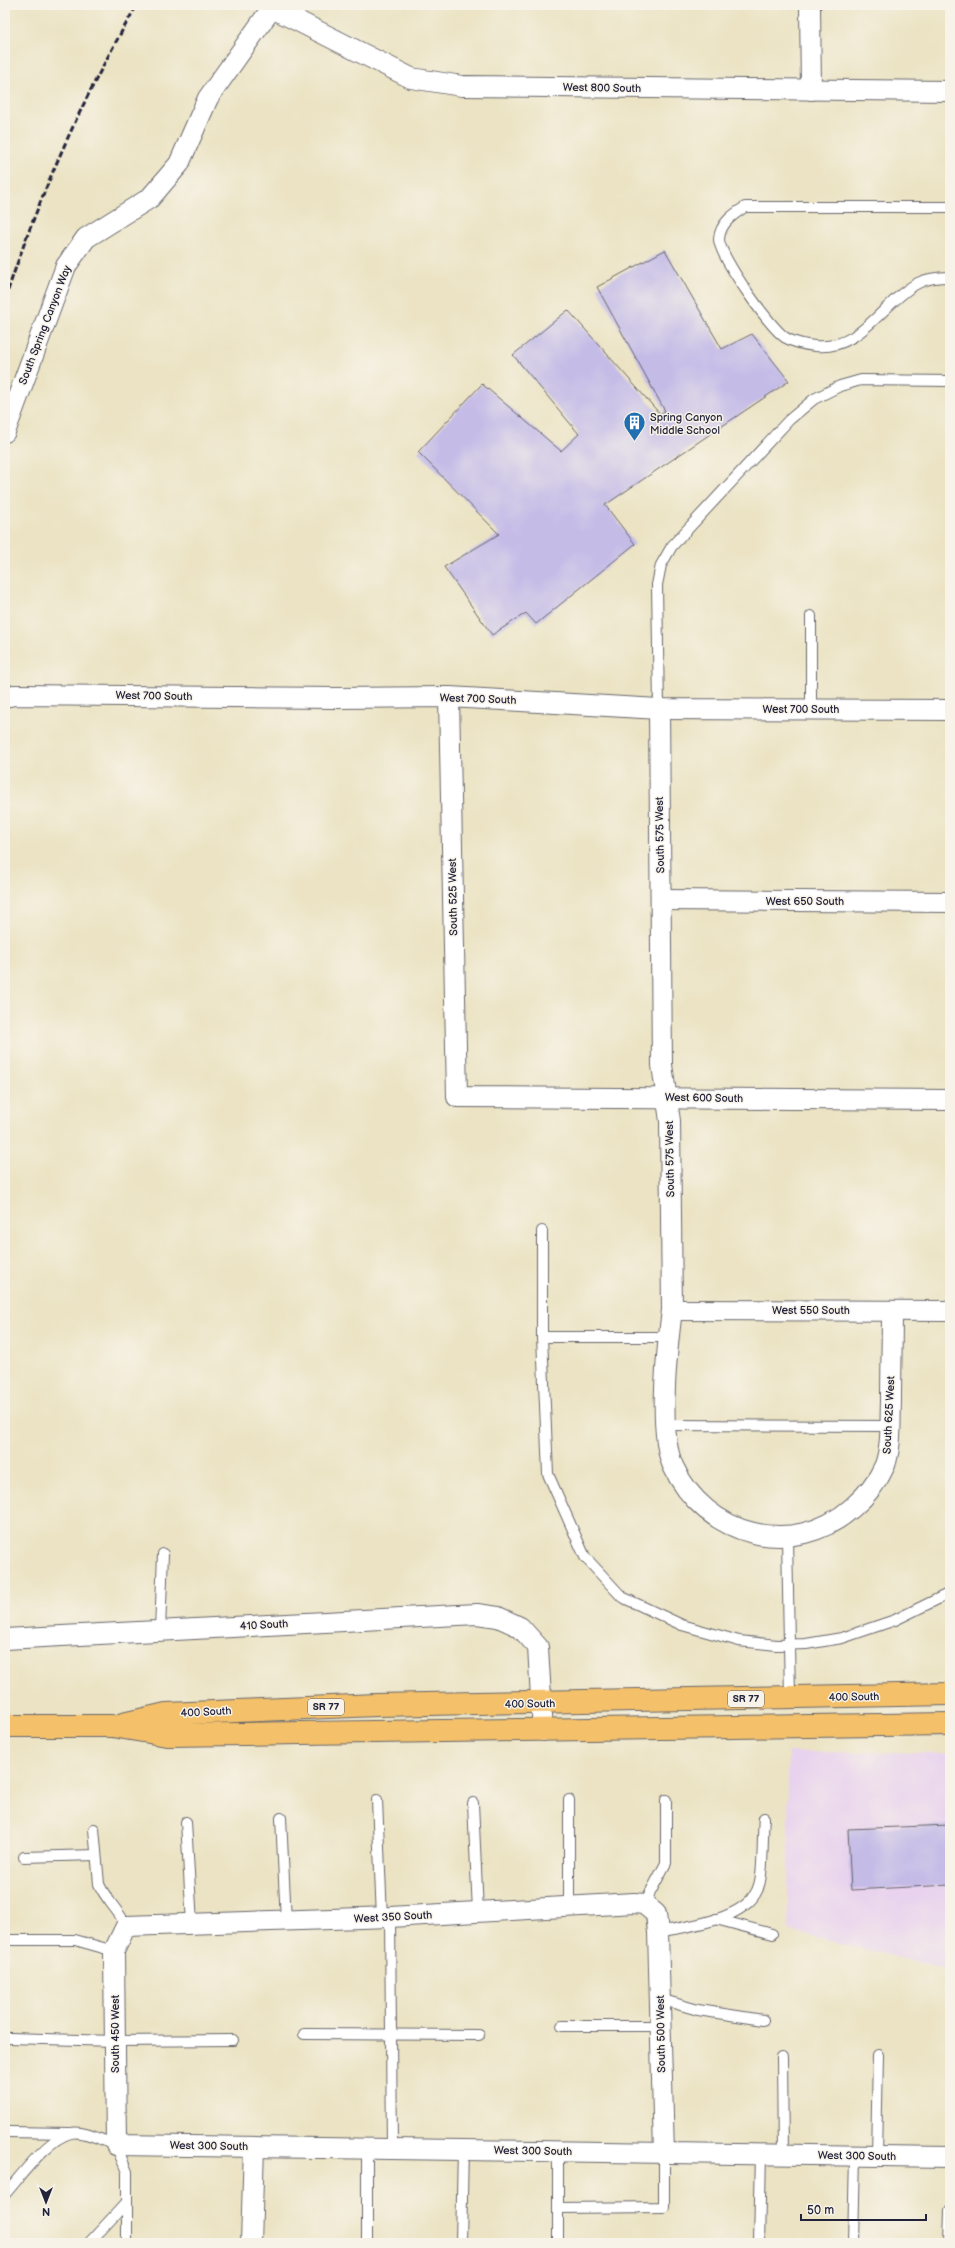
<svg xmlns="http://www.w3.org/2000/svg" width="955" height="2248" font-family="'Balsamiq Sans',sans-serif">
<style>
.built{fill:#e8d2ee}
.building{fill:#c4bce7}
.lines{fill:none;stroke-linecap:round;stroke-linejoin:round}
.service-casing{stroke:#68666b;stroke-width:12}
.minor-casing{stroke:#68666b;stroke-width:22}
.primary-casing{stroke:#68666b;stroke-width:24}
.service{stroke:#fff;stroke-width:10}
.minor{stroke:#fff;stroke-width:20}
.primary{stroke:#f4c16b;stroke-width:22}
.rail{stroke:#22223b;stroke-width:3;stroke-dasharray:6 3;stroke-linecap:butt}
.labels{text-anchor:middle;dominant-baseline:central;stroke-width:3;stroke-linejoin:round;paint-order:stroke}
.shield{fill:#f7f3e8;stroke:#62616f;stroke-width:1}
.shield-label{font-size:10px;font-weight:bold;fill:#22223b}
.street-label{font-size:11px;fill:#22223b;stroke:#f7f3e8}
.poi-label{font-size:11px;fill:#22223b;stroke:#f7f3e8;text-anchor:start}
</style>
<rect width="100%" height="100%" fill="#f7f3e8"/>
<filter id="ink" filterUnits="userSpaceOnUse"><feTurbulence type="fractalNoise" baseFrequency=".025" numOctaves="2"/><feDisplacementMap in="SourceGraphic" scale="8" xChannelSelector="R" yChannelSelector="G"/><feConvolveMatrix kernelMatrix="1 2 1 2 8 2 1 2 1" color-interpolation-filters="sRGB"/></filter>
<filter id="wash" filterUnits="userSpaceOnUse"><feTurbulence type="fractalNoise" baseFrequency=".012" numOctaves="4" result="noise"/><feDisplacementMap in="SourceGraphic" scale="16" xChannelSelector="R" yChannelSelector="G"/><feGaussianBlur stdDeviation="0.9" result="paint"/><feColorMatrix in="noise" values="0 0 0 0 0 0 0 0 0 0 0 0 0 0 0 0 0 1.4 0 .05"/><feComposite in="paint" operator="in"/></filter>
<g filter="url(#wash)">
<rect width="100%" height="100%" fill="#ebe3c3"/>
<polygon class="built" points="788,1752 950,1753 950,1970 788,1931"/>
<g id="blocks">
<g class="building">
<polygon points="665,250 722,349 752,334 789,381 605,505 635,544 536,624 526,613 492,635 444,567 499,534 418,452 482,384 561,451 579,434 513,355 568,310 660,414 665,411 597,287"/>
<polygon points="950,1825 950,1885 851,1890 848,1829"/>
</g>
</g>
</g>
<g filter="url(#ink)">
<use href="#blocks" fill-opacity="0" stroke="#68666b" stroke-width="1"/>
<g class="lines">
<defs>
<g id="service">
<path d="M 950,207 L 745,207 C 734,214 720,223 719,239 C 719,256 771,329 786,338 C 795,343 805,345 815,346 C 861,351 882,302 918,283 C 928,278 938,277 950,277"/>
<polyline points="811,616 811,709"/>
<polyline points="659,709 657,585 661,565 672,546 789,420 814,399 840,386 861,380 950,381"/>
<polyline points="542,1337 542,1231"/>
<polyline points="669,1337 542,1337 548,1474 585,1557 622,1597 682,1625 739,1641 777,1645 806,1644 842,1638 895,1620 950,1593"/>
<polyline points="665,1425 890,1426"/>
<polyline points="787,1537 790,1698"/>
<polyline points="160,1630 163,1554"/>
<polyline points="377,1800 382,1918"/>
<polyline points="473,1803 478,1912"/>
<polyline points="281,1818 286,1921"/>
<polyline points="186,1822 192,1924"/>
<path d="M 94,1829 L 99,1884 C 105,1899 119,1910 126,1926"/>
<polyline points="24,1857 96,1855"/>
<polyline points="644,1904 666,1863 666,1800"/>
<polyline points="569,1907 569,1800"/>
<polyline points="390,1917 392,2149"/>
<polyline points="716,1919 772,1934"/>
<path d="M 658,1932 C 688,1926 750,1920 759,1885 C 764,1870 762,1835 764,1818"/>
<polyline points="11,1940 75,1940 114,1951"/>
<polyline points="660,1999 698,2010 763,2020"/>
<polyline points="562,2026 661,2026"/>
<polyline points="304,2034 479,2035"/>
<polyline points="9,2038 115,2041 233,2040"/>
<polyline points="782,2057 783,2155"/>
<polyline points="8,2132 69,2133"/>
<polyline points="367,2148 367,2243"/>
<polyline points="558,2152 558,2208 664,2207 664,2153"/>
<polyline points="876,2156 878,2055"/>
<path d="M 5,2194 C 21,2176 48,2138 71,2133 C 84,2130 103,2141 116,2145 L 127,2172 L 127,2243"/>
<polyline points="89,2243 127,2202"/>
<polyline points="461,2243 463,2150"/>
<polyline points="558,2243 558,2208"/>
<polyline points="759,2243 761,2155"/>
<polyline points="853,2243 855,2156"/>
<polyline points="949,2243 950,2210"/>
</g>
<g id="minor">
<polyline points="810,5 811,90"/>
<polyline points="272,8 411,78 462,86 950,91"/>
<polyline points="5,432 66,266 86,238 150,198 179,164 208,98 274,5"/>
<polyline points="5,697 14,695 336,698 449,697 659,709 950,710"/>
<polyline points="449,697 457,1097 950,1100"/>
<path d="M 659,709 L 662,1065 L 670,1121 L 672,1310 C 667,1349 658,1432 673,1466 C 705,1536 793,1560 852,1508 C 866,1496 878,1481 885,1465 C 892,1445 890,1422 891,1402 C 891,1371 892,1341 892,1311"/>
<polyline points="661,900 950,902"/>
<polyline points="672,1310 950,1311"/>
<polyline points="5,1639 477,1614 498,1617 520,1627 538,1647 543,1731"/>
<path d="M 664,2153 L 658,1932 L 656,1914 L 644,1904 L 634,1903 L 390,1917 L 126,1926 L 114,1951 L 116,2145 C 394,2149 672,2153 950,2157"/>
<polyline points="251,2243 254,2147"/>
</g>
<g id="primary">
<polyline points="123,1724 166,1714 376,1705 950,1694"/>
<polyline points="5,1726 112,1726 167,1735 950,1724"/>
</g>
</defs>
<use href="#service" class="service-casing"/>
<use href="#minor" class="minor-casing"/>
<use href="#primary" class="primary-casing"/>
<use href="#service" class="service"/>
<use href="#minor" class="minor"/>
<use href="#primary" class="primary"/>
<path class="rail" d="M 5,299 C 39,196 82,98 137,5"/>
</g>
</g>
<defs>
<symbol id="building-pin" viewBox="-11 -11 22 30"><path d="M0 17L-7.5 6A9.5 9.5 0 1 1 7.5 6Z" fill="#1f6fb2" stroke="#f7f3e8"/><path d="M-4-6H4V6H1V3H-1V6H-4ZM-2.5-4.3h1.7v1.8h-1.7ZM.8-4.3h1.7v1.8H.8ZM-2.5-1h1.7V.8h-1.7ZM.8-1h1.7V.8H.8Z" fill="#fff"/></symbol>
</defs>
<g fill-rule="evenodd">
<use href="#building-pin" x="622" y="410" width="25" height="34"/>
</g>
<g class="labels">
<g class="shield">
<rect x="728" y="1691" width="36" height="16" rx="3"/>
<rect x="308" y="1699" width="36" height="16" rx="3"/>
</g>
<g class="shield-label">
<text x="746" y="1699">SR 77</text>
<text x="326" y="1707">SR 77</text>
</g>
<g class="street-label">
<text transform="translate(602 88) rotate(1)">West 800 South</text>
<text transform="translate(45 325) rotate(-69)">South Spring Canyon Way</text>
<text transform="translate(154 696) rotate(1)">West 700 South</text>
<text transform="translate(478 699) rotate(2)">West 700 South</text>
<text x="801" y="709">West 700 South</text>
<text transform="translate(660 835) rotate(-91)">South 575 West</text>
<text transform="translate(453 897) rotate(-91)">South 525 West</text>
<text x="805" y="901">West 650 South</text>
<text transform="translate(704 1098) rotate(1)">West 600 South</text>
<text transform="translate(670 1159) rotate(-91)">South 575 West</text>
<text x="811" y="1310">West 550 South</text>
<text transform="translate(889 1415) rotate(-87)">South 625 West</text>
<text transform="translate(264 1625) rotate(-3)">410 South</text>
<text transform="translate(854 1697) rotate(-1)">400 South</text>
<text transform="translate(530 1704) rotate(-1)">400 South</text>
<text transform="translate(206 1712) rotate(-3)">400 South</text>
<text transform="translate(393 1917) rotate(-3)">West 350 South</text>
<text transform="translate(115 2034) rotate(-90)">South 450 West</text>
<text transform="translate(661 2034) rotate(-91)">South 500 West</text>
<text transform="translate(209 2146) rotate(1)">West 300 South</text>
<text transform="translate(533 2151) rotate(1)">West 300 South</text>
<text transform="translate(857 2156) rotate(1)">West 300 South</text>
</g>
<g class="poi-label">
<text x="650" y="417">Spring Canyon<tspan x="650" dy="13">Middle School</tspan></text>
</g>
</g>
<rect width="955" height="2248" fill="none" stroke="#f7f3e8" stroke-width="20"/>
<g transform="translate(46 2202) rotate(180)" stroke="#f7f3e8" stroke-width="3" paint-order="stroke">
<path d="M0-3L7 15L0 10L-7 15Z" fill="#22223b"/>
<text y="-6" font-size="11" font-weight="bold" text-anchor="middle" fill="#22223b">N</text>
</g>
<path d="M801 2214v6h125v-6" fill="none" stroke="#22223b" stroke-width="2"/>
<text x="807" y="2214" font-size="12" fill="#22223b" stroke="#f7f3e8" stroke-width="3" paint-order="stroke">50 m</text>
</svg>
